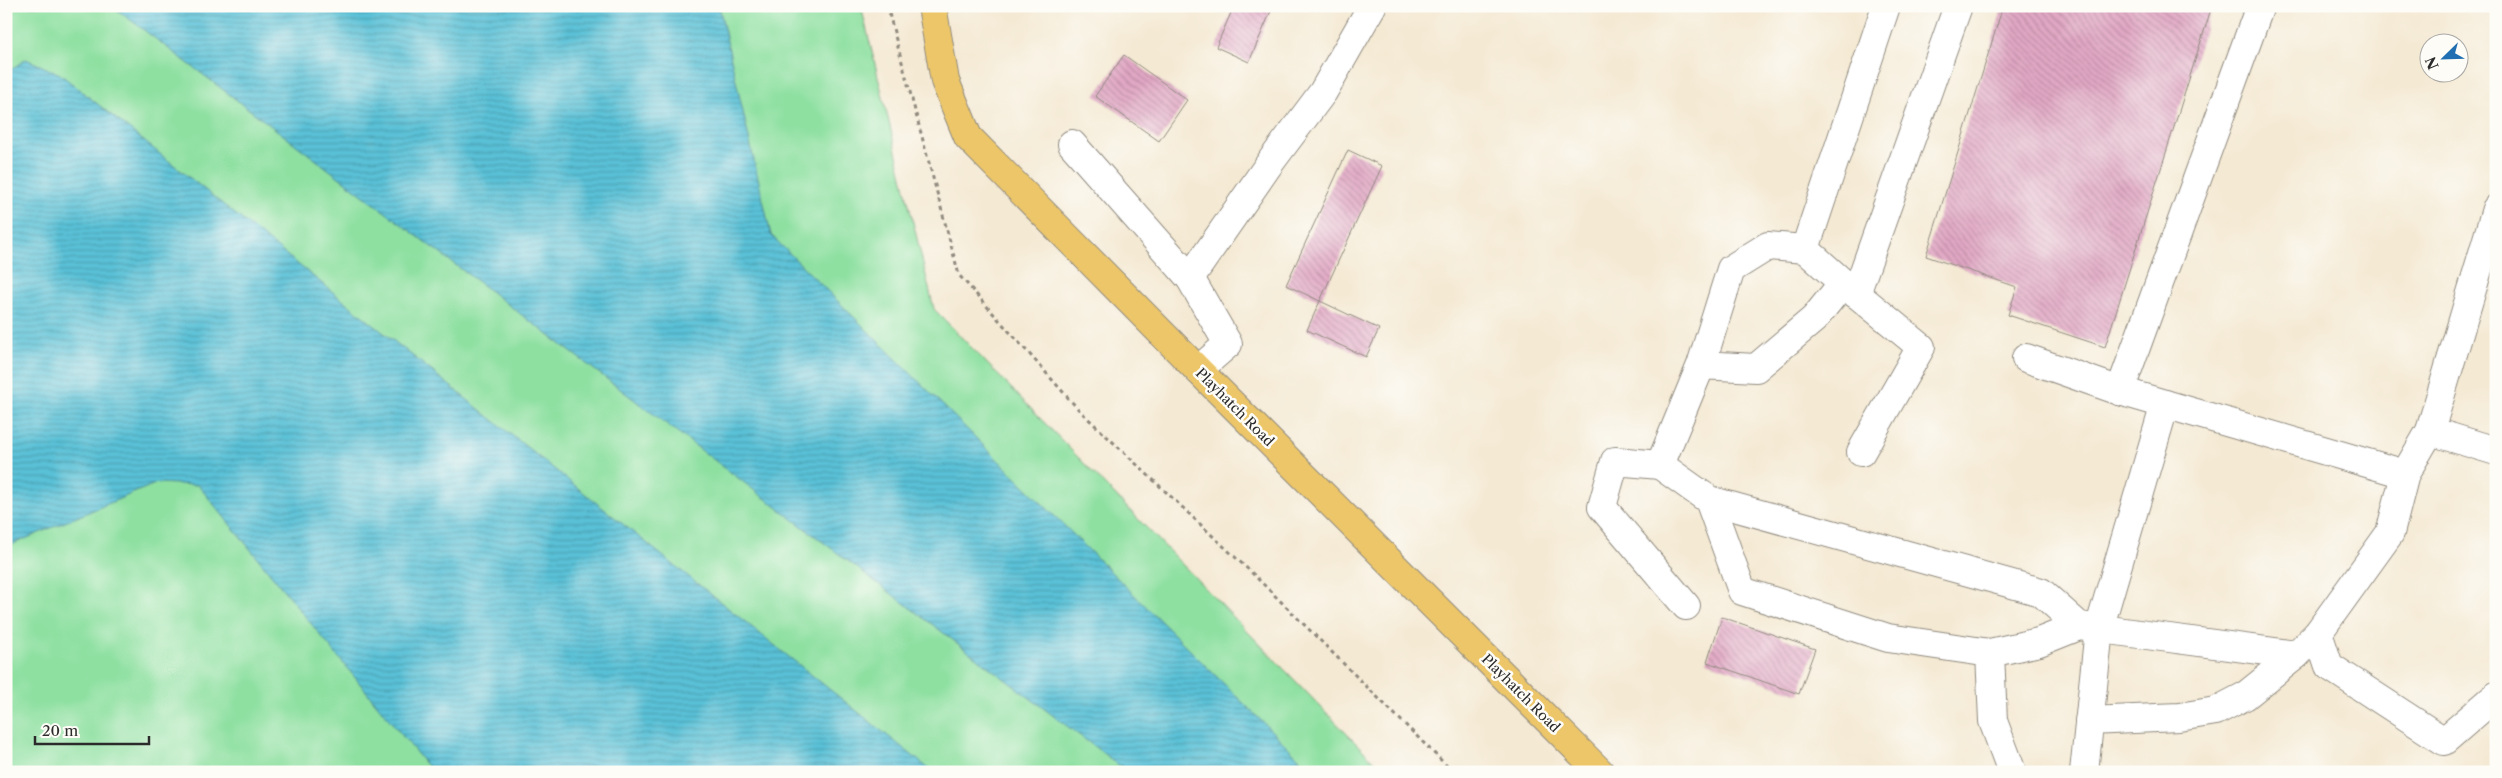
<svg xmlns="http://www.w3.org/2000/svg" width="2502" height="778" font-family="'Libre Caslon Text',serif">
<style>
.grass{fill:#8ee0a1;stroke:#5c8666}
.water{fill:url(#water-rules);stroke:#427681}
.building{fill:url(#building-back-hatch)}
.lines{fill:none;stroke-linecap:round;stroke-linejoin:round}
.minor-casing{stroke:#908a7f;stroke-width:30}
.major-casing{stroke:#908a7f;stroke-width:30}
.path{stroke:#908a7f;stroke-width:3;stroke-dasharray:4 4;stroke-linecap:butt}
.minor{stroke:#fff;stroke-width:28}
.major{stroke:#ecc669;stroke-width:28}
.labels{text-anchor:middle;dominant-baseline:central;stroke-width:5;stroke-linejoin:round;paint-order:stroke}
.street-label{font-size:14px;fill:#2b2b2b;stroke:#fdfcf7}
</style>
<defs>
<pattern id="water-rules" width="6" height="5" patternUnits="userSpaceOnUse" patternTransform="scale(1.25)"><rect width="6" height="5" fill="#5ac1d7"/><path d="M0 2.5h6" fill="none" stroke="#4b9daf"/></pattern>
<pattern id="building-back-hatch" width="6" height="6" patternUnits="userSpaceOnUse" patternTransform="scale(1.25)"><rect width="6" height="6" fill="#e2a8c5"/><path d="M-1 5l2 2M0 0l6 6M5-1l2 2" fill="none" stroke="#b789a0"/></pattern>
</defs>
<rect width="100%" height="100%" fill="#fdfcf7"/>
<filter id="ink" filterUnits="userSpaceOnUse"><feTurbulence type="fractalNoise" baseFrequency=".02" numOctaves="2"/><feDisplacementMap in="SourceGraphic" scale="10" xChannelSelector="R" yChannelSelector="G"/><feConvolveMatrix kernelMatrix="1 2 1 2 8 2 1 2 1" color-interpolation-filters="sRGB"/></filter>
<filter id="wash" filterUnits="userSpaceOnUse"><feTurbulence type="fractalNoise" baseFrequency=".0096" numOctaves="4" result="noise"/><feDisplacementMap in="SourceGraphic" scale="20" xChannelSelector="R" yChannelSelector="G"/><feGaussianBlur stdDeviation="1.12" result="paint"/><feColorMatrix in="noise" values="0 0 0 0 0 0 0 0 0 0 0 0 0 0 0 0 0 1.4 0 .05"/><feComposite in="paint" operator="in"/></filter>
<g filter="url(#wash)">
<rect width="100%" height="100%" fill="#f4e9d3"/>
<polygon class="grass" points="6,6 861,6 934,309 1384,772 6,772"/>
<g class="water">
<polygon points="112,6 719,6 771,235 1313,772 1128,772"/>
<polygon points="26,59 60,74 933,772 432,772 198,485 157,483 6,547 6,73"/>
</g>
<g id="blocks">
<g class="building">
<polygon points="1234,6 1260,6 1271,11 1249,62 1216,47"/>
<polygon points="2003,6 2212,6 2105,347 2008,315 2017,287 1926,256"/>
<polygon points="1124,55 1187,100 1159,141 1095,96"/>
<polygon points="1348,150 1382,166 1320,301 1286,285"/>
<polygon points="1320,301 1379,329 1366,357 1307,330"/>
<polygon points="1722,617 1815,649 1799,694 1707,662"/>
</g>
</g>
</g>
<g filter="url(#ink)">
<use href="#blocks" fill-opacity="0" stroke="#908a7f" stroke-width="1"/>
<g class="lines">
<defs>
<g id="minor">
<polyline points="1072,144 1190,278 1228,344 1198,370"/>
<polyline points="1805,249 1886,6"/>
<polyline points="1190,278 1272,160 1323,92 1372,6"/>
<polyline points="1843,283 1921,347 1861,452"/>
<polyline points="1856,294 1958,6"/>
<polyline points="2026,358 2120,391 2405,474"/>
<polyline points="2120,391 2260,6"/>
<polyline points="2430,431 2496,451"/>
<polyline points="1660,465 1709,500 2041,592 2079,626"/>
<polyline points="1709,500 1742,591 1888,638 1990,653 1993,721 2012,772"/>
<polyline points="1686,606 1602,507 1615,461 1660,465 1701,365 1731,269 1768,246 1805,249 1843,283 1814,319 1756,368 1701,365"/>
<polyline points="2318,633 2329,666 2444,741 2496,696"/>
<polyline points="1990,653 2039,642 2079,626 2296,655"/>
<polyline points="2089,721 2179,717 2216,711 2245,696 2296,655 2318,633 2390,533 2405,474 2430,431 2496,209"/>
<polyline points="2084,772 2099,629 2165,404"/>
</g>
<polyline id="major" points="932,6 945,81 968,137 1198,370 1600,772"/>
</defs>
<use href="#minor" class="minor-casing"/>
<use href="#major" class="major-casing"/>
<polyline class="path" points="887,6 959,275 1080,411 1252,573 1453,772"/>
<use href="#minor" class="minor"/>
<use href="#major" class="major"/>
</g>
</g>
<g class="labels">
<g class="street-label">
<text transform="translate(1235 407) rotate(45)">Playhatch Road</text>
<text transform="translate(1521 693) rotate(45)">Playhatch Road</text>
</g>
</g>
<rect width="2502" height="778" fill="none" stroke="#fdfcf7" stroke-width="25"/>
<g transform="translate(2444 58) rotate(247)"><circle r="24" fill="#fdfcf7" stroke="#a9a8a5"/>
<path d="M0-4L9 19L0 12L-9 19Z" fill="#1f6fb2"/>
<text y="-8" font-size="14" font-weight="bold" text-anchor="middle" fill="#2b2b2b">N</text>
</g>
<path d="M35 736v8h114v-8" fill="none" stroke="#2b2b2b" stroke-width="2.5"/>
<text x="42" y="736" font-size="15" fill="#2b2b2b" stroke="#fdfcf7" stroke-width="4" paint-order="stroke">20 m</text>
</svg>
